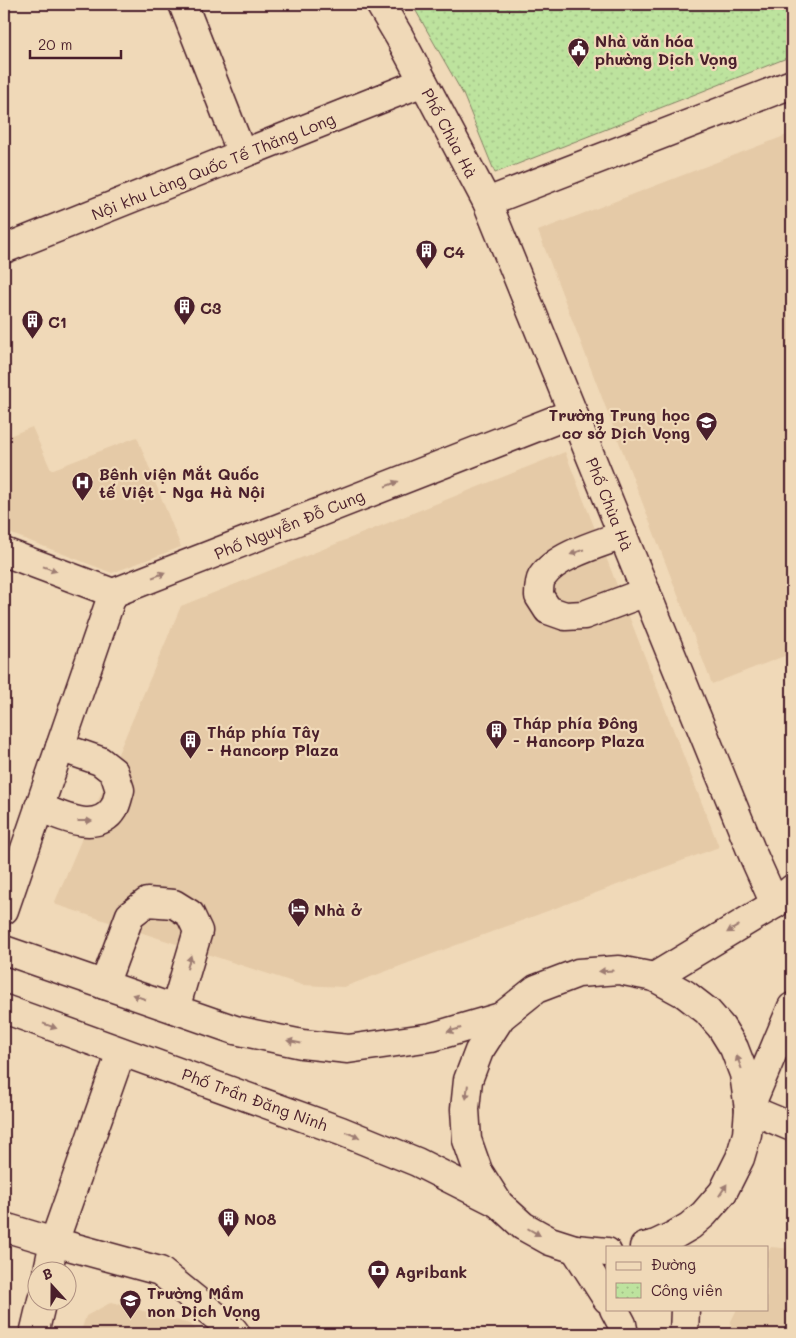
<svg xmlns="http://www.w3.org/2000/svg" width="796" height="1338" font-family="Mali,sans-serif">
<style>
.built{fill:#e5caa7}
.park{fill:url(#park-dots);stroke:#848164}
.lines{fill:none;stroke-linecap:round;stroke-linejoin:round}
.minor-casing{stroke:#4a1f2b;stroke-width:31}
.tertiary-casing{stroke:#4a1f2b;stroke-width:31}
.secondary-casing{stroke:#4a1f2b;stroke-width:31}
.minor{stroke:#f0d9b8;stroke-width:28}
.tertiary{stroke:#f0d9b8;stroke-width:28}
.secondary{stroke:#f0d9b8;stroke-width:28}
.oneway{fill:#9d7c72}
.labels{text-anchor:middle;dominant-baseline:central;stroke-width:4.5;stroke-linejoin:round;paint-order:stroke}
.poi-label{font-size:16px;font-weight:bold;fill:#4a1f2b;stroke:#f0d9b8;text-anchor:start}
.street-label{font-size:16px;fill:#4a1f2b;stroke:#f0d9b8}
</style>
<defs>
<pattern id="park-dots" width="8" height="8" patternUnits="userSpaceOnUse" patternTransform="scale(1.25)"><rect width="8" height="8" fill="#bde39e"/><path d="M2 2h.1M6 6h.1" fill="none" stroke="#a4c288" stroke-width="1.8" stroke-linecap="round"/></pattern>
</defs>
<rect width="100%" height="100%" fill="#f0d9b8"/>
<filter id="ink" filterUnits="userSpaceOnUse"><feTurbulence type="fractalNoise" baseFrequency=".02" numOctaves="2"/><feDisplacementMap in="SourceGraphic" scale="10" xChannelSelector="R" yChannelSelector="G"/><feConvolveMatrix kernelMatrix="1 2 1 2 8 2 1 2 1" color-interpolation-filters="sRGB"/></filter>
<g filter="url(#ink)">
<g class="built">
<polygon points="792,133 792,653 712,684 538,231"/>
<polygon points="32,427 51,470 137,437 181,547 112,573 4,531 4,438"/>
<polygon points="565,452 719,847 344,987 302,985 54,904 181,606"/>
<polygon points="771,1247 792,1249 792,1334 731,1334 731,1321 737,1309 767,1309 767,1254"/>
<polygon points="112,1302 190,1324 200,1334 80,1334 86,1316"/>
</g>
<polygon class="park" points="412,4 792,4 792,56 495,173 463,94"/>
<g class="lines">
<defs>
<g id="minor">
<polyline points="183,4 242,154"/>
<polyline points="380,4 399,36 487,202 753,855 775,904"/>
<polyline points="487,202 792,84"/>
<polyline points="4,249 423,82"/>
<path d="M 623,535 C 599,544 557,555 542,577 C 539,582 539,591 539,596 L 548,610 L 565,616 L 584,615 L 646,592"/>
<polyline points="4,552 113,593 573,413"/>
<path d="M 39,807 C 61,816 97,835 114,808 C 117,803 118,796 120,790 L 114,772 L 100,761 L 60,747"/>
<polyline points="4,910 113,593"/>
<polyline points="104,985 130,915 147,902 174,904 190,914 198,931 175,1009"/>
<polyline points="749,1109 792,1127"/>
<polyline points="4,1227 54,1242 160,1271 233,1330 236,1334"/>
<polyline points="48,1270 54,1242 121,1052"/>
<polyline points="34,1334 42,1300"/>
</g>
<g id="tertiary">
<polyline points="575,1249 607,1299"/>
<polyline points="614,1309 622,1324 624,1334"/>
<polyline points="684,1334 685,1309"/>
</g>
<g id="secondary">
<polyline points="4,950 235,1030 302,1044 348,1049 432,1037 501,1017"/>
<polyline points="654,977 775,904 792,889"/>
<polyline points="4,1009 341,1131 417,1162 498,1203"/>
<polyline points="749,1109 792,1007"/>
<polyline points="607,1252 575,1249 550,1241 523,1226 499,1204 478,1171 467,1140 465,1109 468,1080 479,1051 501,1017 536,989 578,973 619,970 654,977 685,994 707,1011 721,1027 734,1048 744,1074 749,1109 747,1134 740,1158 723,1192 704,1214 690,1226 673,1236 656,1244 644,1247"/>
</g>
</defs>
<use href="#minor" class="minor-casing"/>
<use href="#tertiary" class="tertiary-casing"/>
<use href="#secondary" class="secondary-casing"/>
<use href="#minor" class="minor"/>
<use href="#tertiary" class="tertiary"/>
<use href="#secondary" class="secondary"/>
</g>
<defs><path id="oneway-solid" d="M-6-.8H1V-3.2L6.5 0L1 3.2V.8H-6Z" transform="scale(1.25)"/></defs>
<g class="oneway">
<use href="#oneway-solid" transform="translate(392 484) rotate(-21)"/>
<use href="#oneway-solid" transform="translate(577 552) rotate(159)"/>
<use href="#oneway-solid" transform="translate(50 569) rotate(20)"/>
<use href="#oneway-solid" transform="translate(159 575) rotate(-21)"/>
<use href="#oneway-solid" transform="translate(85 821)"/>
<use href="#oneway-solid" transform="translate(733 929) rotate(149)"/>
<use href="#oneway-solid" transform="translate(189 962) rotate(-74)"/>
<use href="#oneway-solid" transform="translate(606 971) rotate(176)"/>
<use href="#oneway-solid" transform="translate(139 997) rotate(-161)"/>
<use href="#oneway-solid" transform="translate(50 1026) rotate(20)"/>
<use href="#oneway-solid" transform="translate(454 1030) rotate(164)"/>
<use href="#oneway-solid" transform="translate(294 1042) rotate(-168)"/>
<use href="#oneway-solid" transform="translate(739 1062) rotate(-111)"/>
<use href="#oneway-solid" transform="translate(467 1092) rotate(97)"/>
<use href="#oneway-solid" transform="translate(353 1135) rotate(22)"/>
<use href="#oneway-solid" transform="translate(723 1190) rotate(-57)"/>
<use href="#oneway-solid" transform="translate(534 1232) rotate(30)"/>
</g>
</g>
<defs>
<symbol id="civic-pin" viewBox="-11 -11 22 30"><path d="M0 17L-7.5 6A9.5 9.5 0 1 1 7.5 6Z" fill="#4a1f2b" stroke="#f0d9b8"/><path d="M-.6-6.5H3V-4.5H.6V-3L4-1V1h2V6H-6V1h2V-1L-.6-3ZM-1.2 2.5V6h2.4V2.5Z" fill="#fff"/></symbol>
<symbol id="building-pin" viewBox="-11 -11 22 30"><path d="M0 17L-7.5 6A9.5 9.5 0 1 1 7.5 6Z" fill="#4a1f2b" stroke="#f0d9b8"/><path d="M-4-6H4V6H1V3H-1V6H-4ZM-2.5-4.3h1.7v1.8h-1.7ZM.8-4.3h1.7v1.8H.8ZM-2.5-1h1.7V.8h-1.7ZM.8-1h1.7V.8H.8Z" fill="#fff"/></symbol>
<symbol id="school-pin" viewBox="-11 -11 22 30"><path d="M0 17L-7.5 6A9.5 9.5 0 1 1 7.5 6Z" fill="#4a1f2b" stroke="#f0d9b8"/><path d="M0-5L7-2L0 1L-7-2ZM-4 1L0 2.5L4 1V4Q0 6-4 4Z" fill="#fff"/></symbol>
<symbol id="hospital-pin" viewBox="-11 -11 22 30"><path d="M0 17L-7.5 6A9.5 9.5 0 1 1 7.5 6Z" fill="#4a1f2b" stroke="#f0d9b8"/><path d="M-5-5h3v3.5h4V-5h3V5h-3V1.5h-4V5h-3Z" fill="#fff"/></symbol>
<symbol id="hotel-pin" viewBox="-11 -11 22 30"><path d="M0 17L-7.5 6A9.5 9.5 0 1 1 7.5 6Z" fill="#4a1f2b" stroke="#f0d9b8"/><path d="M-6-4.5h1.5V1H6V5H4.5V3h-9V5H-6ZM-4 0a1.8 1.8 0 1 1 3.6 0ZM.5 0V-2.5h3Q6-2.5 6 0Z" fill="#fff"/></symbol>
<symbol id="bank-pin" viewBox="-11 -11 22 30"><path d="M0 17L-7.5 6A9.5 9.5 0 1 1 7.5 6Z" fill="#4a1f2b" stroke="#f0d9b8"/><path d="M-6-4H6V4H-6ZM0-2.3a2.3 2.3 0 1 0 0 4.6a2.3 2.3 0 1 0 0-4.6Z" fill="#fff"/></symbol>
</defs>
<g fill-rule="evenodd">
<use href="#civic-pin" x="566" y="36" width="25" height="34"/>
<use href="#building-pin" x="414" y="238" width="25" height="34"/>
<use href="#building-pin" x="172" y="294" width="25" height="34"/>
<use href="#building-pin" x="20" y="308" width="25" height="34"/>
<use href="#school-pin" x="694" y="410" width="25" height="34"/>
<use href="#hospital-pin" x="70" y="470" width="25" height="34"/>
<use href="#building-pin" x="484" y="718" width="25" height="34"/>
<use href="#building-pin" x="178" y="728" width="25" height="34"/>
<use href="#hotel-pin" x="286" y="896" width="25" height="34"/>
<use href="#building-pin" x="216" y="1206" width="25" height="34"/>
<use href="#bank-pin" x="366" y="1258" width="25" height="34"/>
<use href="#school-pin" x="118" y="1288" width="25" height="34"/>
</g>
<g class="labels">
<g class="poi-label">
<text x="595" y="40">Nhà văn hóa<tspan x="595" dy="18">phường Dịch Vọng</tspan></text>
<text x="443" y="251">C4</text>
<text x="200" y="307">C3</text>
<text x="48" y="321">C1</text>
<text x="690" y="414" text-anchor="end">Trường Trung học<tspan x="690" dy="18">cơ sở Dịch Vọng</tspan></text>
<text x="99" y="473">Bệnh viện Mắt Quốc<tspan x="99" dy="18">tế Việt - Nga Hà Nội</tspan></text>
<text x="513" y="722">Tháp phía Đông<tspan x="513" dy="18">- Hancorp Plaza</tspan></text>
<text x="207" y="731">Tháp phía Tây<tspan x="207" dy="18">- Hancorp Plaza</tspan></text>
<text x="314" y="909">Nhà ở</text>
<text x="244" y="1218">N08</text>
<text x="395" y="1271">Agribank</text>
<text x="147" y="1292">Trường Mầm<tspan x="147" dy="18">non Dịch Vọng</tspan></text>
</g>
<g class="street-label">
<text transform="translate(450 133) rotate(62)">Phố Chùa Hà</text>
<text transform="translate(213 166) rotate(-22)">Nội khu Làng Quốc Tế Thăng Long</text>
<text transform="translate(610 504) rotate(68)">Phố Chùa Hà</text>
<text transform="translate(289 524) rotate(-22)">Phố Nguyễn Đỗ Cung</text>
<text transform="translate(255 1099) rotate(20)">Phố Trần Đăng Ninh</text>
</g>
</g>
<rect width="796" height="1338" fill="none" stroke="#f0d9b8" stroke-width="20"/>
<rect x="10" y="10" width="776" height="1318" fill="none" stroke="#4a1f2b" stroke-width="2" filter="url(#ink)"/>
<rect x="606" y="1246" width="162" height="65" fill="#f0d9b8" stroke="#ae8f80"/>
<rect x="616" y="1262" width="25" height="8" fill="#f0d9b8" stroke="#ae8f80"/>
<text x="651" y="1270" font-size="15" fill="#4a1f2b">Đường</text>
<rect x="616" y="1283" width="25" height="15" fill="url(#park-dots)" stroke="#ae8f80"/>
<text x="651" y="1296" font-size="15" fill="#4a1f2b">Công viên</text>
<g transform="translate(52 1286) rotate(339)"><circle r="24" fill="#f0d9b8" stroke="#ae8f80"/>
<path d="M0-4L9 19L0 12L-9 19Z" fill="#4a1f2b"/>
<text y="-8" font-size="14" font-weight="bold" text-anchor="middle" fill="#4a1f2b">B</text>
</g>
<path d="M30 50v8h91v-8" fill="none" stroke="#4a1f2b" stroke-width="2.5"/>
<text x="38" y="50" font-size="15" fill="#4a1f2b" stroke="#f0d9b8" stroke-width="4" paint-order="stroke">20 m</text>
</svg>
